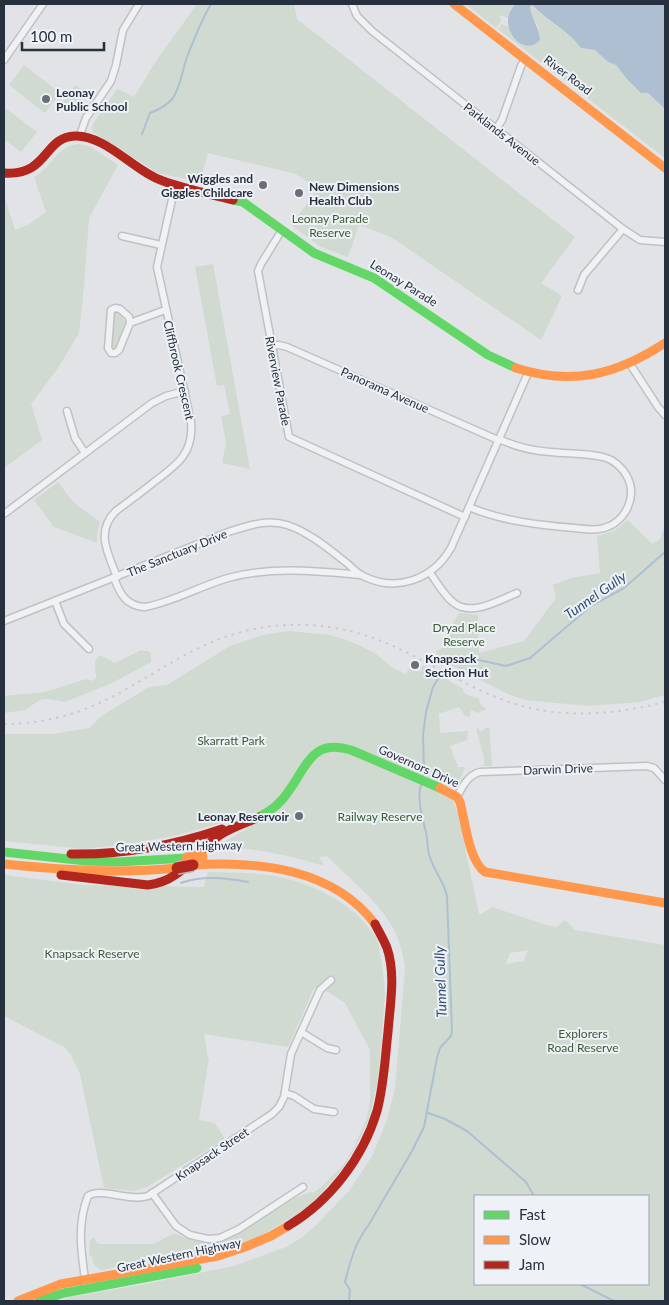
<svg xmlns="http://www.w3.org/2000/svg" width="669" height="1305" font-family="Lato,sans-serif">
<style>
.green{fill:#d1dad1;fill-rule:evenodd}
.water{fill:#afbfd2}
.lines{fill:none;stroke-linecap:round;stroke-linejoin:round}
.stream{stroke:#afbfd2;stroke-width:2}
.street-casing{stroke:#bfc1c4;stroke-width:9}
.street{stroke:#f0f1f2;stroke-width:6}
.fast{stroke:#63d668;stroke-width:9}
.slow{stroke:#ff974d;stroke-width:9}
.jam{stroke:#b3261e;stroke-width:9}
.rail{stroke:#c9cbce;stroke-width:2;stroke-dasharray:2.5 5;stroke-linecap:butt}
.slow-bridge-casing{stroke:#b3b6bb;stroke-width:14;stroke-linecap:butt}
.jam-bridge-casing{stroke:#b3b6bb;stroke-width:14;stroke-linecap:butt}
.slow-bridge{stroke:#ff974d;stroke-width:11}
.jam-bridge{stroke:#b3261e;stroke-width:11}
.poi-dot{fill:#686f79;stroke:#eef1f6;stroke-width:2}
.labels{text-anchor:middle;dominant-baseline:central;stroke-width:4;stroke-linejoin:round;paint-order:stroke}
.street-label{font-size:12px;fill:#27303f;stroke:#eef1f6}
.poi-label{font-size:12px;font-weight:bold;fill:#27303f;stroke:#eef1f6;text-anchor:start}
.park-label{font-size:12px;fill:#3c5b34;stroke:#eef1f6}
.water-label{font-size:14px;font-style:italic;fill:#314f74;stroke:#eef1f6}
</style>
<rect width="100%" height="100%" fill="#e1e3e6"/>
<g class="green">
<polygon points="197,4 294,4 297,19 575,237 541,283 562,296 541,340 391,237 359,225 348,257 321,247 291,225 318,189 296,174 208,153 200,182 158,173 93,132 92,128 93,124 117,89 134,97 156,61"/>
<polygon points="466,4 515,4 508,18 501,15 500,16 501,21 496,28"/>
<path d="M 531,5 C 546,21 567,30 581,48 L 595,50 L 608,62 L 616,65 L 626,78 L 641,92 L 647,92 L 665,109 L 665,158 L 498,29 L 502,24 L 509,27 L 511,34 L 539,29 L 532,15 L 530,7 Z"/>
<polygon points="24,65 60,93 45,113 9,85"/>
<polygon points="75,85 86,92 72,112 61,105"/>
<polygon points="4,107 37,132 21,152 4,139"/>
<path d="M 79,144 L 91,147 L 118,165 L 89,218 L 84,287 L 79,333 L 58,368 L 31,404 L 42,440 L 4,468 L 4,195 L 15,230 L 29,224 L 46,212 L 34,177 C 52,168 57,145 79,144 Z"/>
<polygon points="213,264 250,469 222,463 226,443 221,416 230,414 224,385 217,386 195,267"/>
<path d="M 117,312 C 132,322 122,332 117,346 L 114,348 L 111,346 L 113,315 Z"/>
<polygon points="58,482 73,502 100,522 97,533 97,543 54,527 34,500"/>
<polygon points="628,520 652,544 660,539 665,525 665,695 640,702 588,706 525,700 508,694 437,658 436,651 451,644 443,641 459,613 478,615 479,653 524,641 556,598 553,585 571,578 600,573 597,536 614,531"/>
<path d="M 289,631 L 330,635 L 352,642 L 375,653 L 391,667 L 406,674 L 409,668 L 420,672 L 423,665 L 463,689 L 463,691 L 467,695 L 478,698 L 481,705 L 487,709 L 478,713 L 471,710 L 470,717 L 465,716 L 459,707 L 439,714 L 440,733 L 468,731 L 467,740 L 450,746 L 458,767 L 465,767 C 463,777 458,782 448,787 L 458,815 L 479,914 L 481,914 L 492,907 L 546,925 L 557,927 L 565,920 L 575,930 L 665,945 L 665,1301 L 60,1301 L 70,1297 L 145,1284 L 234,1266 L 286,1247 L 303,1237 L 316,1225 L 349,1191 L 361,1173 L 372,1156 L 387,1120 L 395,1088 L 405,968 C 400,915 361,891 327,856 L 319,857 L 324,866 C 289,855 254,848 216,846 L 247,829 L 225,822 L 174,836 L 128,844 L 83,849 L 4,841 L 4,734 L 53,734 L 89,728 L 103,715 L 149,687 L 167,685 L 230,646 L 263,635 ZM 528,950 L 524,961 L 506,964 L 510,953 ZM 475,1196 L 648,1196 L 648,1284 L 475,1284 Z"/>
<polygon points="141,650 143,651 148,651 151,654 151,662 112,683 65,702 48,699 40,700 25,710 4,713 4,696 45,692 86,679 92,681 96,678 95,661 100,655 115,663"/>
<polygon points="489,721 492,766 484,766 484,757 476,729 478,728 481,732 486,728 489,728"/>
<path d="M 208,872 C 228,873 250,872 269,875 C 310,882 353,901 376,938 C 380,945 385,985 385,994 L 378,1081 L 369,1119 L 355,1148 L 344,1167 L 310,1206 L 255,1239 L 238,1247 L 101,1270 L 94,1265 L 92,1257 L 89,1255 L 90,1241 L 93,1237 L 98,1244 L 154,1244 L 172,1234 L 176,1234 L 191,1240 L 205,1243 L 225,1239 L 243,1231 L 295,1198 L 311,1192 L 314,1193 L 343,1166 L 354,1147 L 367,1118 L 370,1102 L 370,1050 L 345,1003 L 326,991 L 314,988 L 288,1047 L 204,1034 L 208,1058 L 209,1058 L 199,1120 L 215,1123 L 225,1139 L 147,1187 L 134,1191 L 104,1188 L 80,1074 L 71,1055 L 64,1047 L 4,1016 L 4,875 L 84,885 L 204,887 Z"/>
</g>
<path class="water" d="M 515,4 L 665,4 L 665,109 L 648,93 L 641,93 L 626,78 L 616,65 L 608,62 L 595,50 L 581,48 C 568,30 547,21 532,5 L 530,7 C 532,19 539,27 540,40 C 525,57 503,33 509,14 C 510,11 513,7 515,4 Z"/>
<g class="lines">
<g class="stream">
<path d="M 142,134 L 150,113 C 158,110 168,104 173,98 C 181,85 182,71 187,57 C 194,39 201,21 211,4"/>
<polyline points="450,661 461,656 506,666 530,658 591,606 624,588 665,552"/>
<polyline points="423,777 424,771 423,735 426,712 433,687 441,674"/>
<path d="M 181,883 C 203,875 226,878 248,882"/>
<polyline points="428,1113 445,1119 467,1131 526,1182 534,1196"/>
<polyline points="580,1284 614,1301"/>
<path d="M 349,1301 L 350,1290 L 345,1282 L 346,1278 C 351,1259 356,1241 368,1226 L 412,1151 L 424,1127 L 437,1058 L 440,1048 L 451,1036 L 452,1031 L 447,896 C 444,882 434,871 430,857 C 427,851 428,844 427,838 C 424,820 416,802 421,784"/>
</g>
<defs>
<g id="street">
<polyline points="352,4 357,16 372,31 623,229 640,240 665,242"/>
<polyline points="4,60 43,4"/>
<polyline points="496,129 502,120 521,66 525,59"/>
<polyline points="80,135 86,118 111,81 116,65 123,30 139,4"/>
<polyline points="282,230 261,264 258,271 289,437 465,517"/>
<polyline points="122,236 161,245"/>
<polyline points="578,290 584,275 623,229"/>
<polyline points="130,323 129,317 120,309 115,308 111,310 108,348 111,353 115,353 119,350 130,323 165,310"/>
<polyline points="271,346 279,345 287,347 498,440"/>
<polyline points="630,364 658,407 665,415"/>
<polyline points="67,411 75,438 85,453"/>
<path d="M 469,507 C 502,521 539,525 574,528 C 584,529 594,531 604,528 C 619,524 630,510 631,494 C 632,480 623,467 611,460 C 600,453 565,454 551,452 C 534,451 514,446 499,439"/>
<polyline points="4,514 152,403 166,396 185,391"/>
<path d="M 430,573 C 437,582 444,596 454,603 C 472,617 499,600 517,593"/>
<path d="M 117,577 C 108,554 95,531 116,511 C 129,501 142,492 154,482 C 177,465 194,453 191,422 L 157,267 L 175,186"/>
<path d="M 114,578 C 120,594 126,606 145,607 C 173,602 200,586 228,578 C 273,566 316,571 361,575"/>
<polyline points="55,601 64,624 89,649"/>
<path d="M 4,621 L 231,531 C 250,525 268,519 287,525 C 309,532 330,550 348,564 C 352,568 357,573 363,576 C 397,593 433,579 451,548 L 528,373"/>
<path d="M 457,797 C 462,787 468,775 480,772 L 647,766 L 654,768 L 665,780"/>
<polyline points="301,1032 327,1048 336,1050"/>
<polyline points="285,1093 294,1096 314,1109 334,1112"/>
<polyline points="152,1193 176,1226 190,1235 208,1239 220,1238 239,1229 303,1187"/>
<path d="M 85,1279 C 81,1252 77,1223 88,1196 C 100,1187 131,1202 148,1196 L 272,1114 L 279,1107 L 284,1097 L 291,1054 L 320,990 L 331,980"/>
</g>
</defs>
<use href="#street" class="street-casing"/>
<use href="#street" class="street"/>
<g class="fast">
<polyline points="233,200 243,202 314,253 374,278 488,355 516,368"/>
<path d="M 259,817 C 271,811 281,803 288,792 C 307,767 311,738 351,750 L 440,788"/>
<polyline points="4,852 86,861 118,862 187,858"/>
<polyline points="39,1301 64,1293 197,1268"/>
</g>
<g class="slow">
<polyline points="454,4 665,168"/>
<path d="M 516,368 C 572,386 616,375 665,343"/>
<path d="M 440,788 L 457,797 L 460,802 C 465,821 469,861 485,872 L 665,903"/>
<path d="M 4,864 C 62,870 119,874 177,868"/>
<path d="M 193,865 C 258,861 333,868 375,924"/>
<polyline points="18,1301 61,1284 218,1256 245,1247 271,1236 288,1226"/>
</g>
<g class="jam">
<path d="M 4,173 C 49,176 43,137 75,136 C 106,135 135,172 163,181 C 185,189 210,194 233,200"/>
<path d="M 71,854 C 124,855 172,846 222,829"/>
<path d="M 61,875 L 148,885 C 183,881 193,853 220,835 C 232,827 246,823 259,817"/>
<path d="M 288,1226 C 330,1201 363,1158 377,1111 C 384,1085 385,1058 388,1032 C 390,1005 396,974 387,948 C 384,940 379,932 375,924"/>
</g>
<path class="rail" d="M 4,724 C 31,724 60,719 85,709 C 122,695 154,671 189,653 C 224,634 264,623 305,625 C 384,627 429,670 498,698 C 553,720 609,716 665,702"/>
<defs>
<polyline id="slow-bridge" points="187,858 202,857"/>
<polyline id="jam-bridge" points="177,868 193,865"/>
</defs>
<use href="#slow-bridge" class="slow-bridge-casing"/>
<use href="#jam-bridge" class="jam-bridge-casing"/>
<use href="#slow-bridge" class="slow-bridge"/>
<use href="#jam-bridge" class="jam-bridge"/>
</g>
<g class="poi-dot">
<circle cx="46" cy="99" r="5"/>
<circle cx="263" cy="185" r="5"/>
<circle cx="299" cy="193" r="5"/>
<circle cx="415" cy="665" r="5"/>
<circle cx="299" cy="816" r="5"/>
</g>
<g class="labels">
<g class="street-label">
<text transform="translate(568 75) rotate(37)">River Road</text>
<text transform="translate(502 134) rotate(38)">Parklands Avenue</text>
<text transform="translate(404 283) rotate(32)">Leonay Parade</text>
<text transform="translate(179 370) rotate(77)">Cliffbrook Crescent</text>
<text transform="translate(278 381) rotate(79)">Riverview Parade</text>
<text transform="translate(385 390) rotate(24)">Panorama Avenue</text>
<text transform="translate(177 553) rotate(-22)">The Sanctuary Drive</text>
<text transform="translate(419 766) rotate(24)">Governors Drive</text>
<text transform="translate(558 769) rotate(-2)">Darwin Drive</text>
<text transform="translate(179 846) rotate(-1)">Great Western Highway</text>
<text transform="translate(212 1154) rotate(-34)">Knapsack Street</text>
<text transform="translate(179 1255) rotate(-12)">Great Western Highway</text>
</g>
<g class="poi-label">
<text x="56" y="92">Leonay<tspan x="56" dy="14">Public School</tspan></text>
<text x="253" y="178" text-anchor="end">Wiggles and<tspan x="253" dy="14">Giggles Childcare</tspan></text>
<text x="309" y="186">New Dimensions<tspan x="309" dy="14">Health Club</tspan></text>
<text x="425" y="658">Knapsack<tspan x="425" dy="14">Section Hut</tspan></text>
<text x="289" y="816" text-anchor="end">Leonay Reservoir</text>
</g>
<g class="park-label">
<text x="330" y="218">Leonay Parade<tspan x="330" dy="14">Reserve</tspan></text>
<text x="464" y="627">Dryad Place<tspan x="464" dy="14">Reserve</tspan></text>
<text x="231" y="740">Skarratt Park</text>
<text x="380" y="816">Railway Reserve</text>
<text x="92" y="953">Knapsack Reserve</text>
<text x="583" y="1033">Explorers<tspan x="583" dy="14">Road Reserve</tspan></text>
</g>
<g class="water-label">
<text transform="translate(595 595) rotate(-35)">Tunnel Gully</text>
<text transform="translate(440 982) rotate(-92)">Tunnel Gully</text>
</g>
</g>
<rect width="669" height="1305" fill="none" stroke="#27303f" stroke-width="10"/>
<rect x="474" y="1195" width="175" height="90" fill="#eef1f6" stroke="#9ea4ad"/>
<rect x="484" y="1211" width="25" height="8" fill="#63d668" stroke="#9ea4ad"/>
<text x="519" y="1220" font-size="15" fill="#27303f">Fast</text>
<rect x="484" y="1236" width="25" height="8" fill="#ff974d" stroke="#9ea4ad"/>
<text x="519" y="1245" font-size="15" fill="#27303f">Slow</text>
<rect x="484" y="1261" width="25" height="8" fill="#b3261e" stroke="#9ea4ad"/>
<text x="519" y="1270" font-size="15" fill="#27303f">Jam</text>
<path d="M22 42v8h82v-8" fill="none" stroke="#27303f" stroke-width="2.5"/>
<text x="30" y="42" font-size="15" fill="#27303f" stroke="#eef1f6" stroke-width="4" paint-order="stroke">100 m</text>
</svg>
